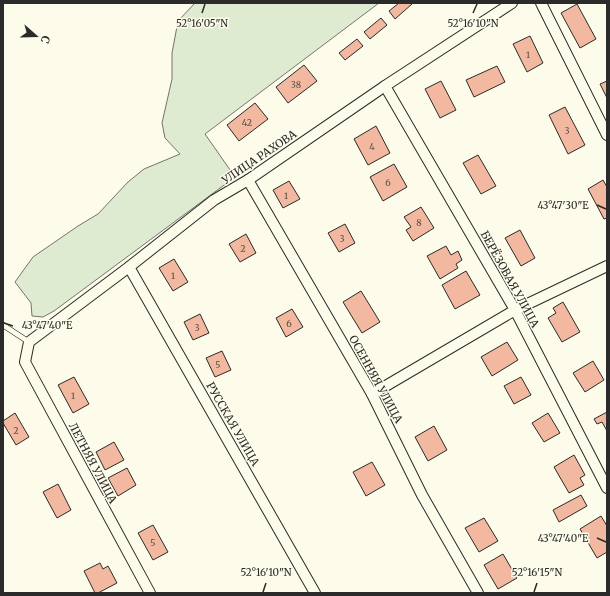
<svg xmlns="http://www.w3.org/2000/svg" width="610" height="596" font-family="Merriweather,serif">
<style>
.green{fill:#deebd1;stroke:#74746e}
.building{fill:#f2b8a0;stroke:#2b2b2b}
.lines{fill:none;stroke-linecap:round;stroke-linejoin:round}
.service-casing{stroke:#2b2b2b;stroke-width:6}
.minor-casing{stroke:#2b2b2b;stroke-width:12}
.service{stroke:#fdfbea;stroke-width:5}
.minor{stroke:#fdfbea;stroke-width:10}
.ticks{fill:none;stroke:#2b2b2b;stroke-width:1.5}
.labels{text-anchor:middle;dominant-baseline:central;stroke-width:3;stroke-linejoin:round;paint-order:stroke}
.number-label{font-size:9px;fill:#5d4e48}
.street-label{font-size:11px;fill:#2b2b2b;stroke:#fdfbea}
.ticks-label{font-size:10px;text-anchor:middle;fill:#2b2b2b;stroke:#fdfbea;stroke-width:3;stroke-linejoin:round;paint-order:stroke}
</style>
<rect width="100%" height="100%" fill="#fdfbea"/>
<polygon class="green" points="195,3 379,3 205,134 235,177 54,311 43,317 32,316 31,303 15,282 33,257 78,226 98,214 128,182 144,169 180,154 165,138 162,123 172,79 172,53 178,21"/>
<g class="building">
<polygon points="399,3 411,3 412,4 395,19 389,11"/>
<polygon points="577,4 596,39 580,48 561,13"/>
<polygon points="381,18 387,25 370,39 364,32"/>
<polygon points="530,36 543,63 527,72 513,44"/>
<polygon points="357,39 363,46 345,60 339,53"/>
<polygon points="304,65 317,81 288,103 276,87"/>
<polygon points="497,66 505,82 474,97 466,80"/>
<polygon points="441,81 456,110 440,118 425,89"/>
<polygon points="607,81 607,98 600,84"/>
<polygon points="255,103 268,119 239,141 227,125"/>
<polygon points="565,107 585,145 568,154 549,115"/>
<polygon points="376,126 390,153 368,165 354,139"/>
<polygon points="478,155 496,186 481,194 463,163"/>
<polygon points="394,164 407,187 383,201 370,177"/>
<polygon points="603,180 607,187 607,218 604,219 588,189"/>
<polygon points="289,181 300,199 283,208 273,190"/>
<polygon points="421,207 434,228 413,241 406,230 411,227 404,217"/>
<polygon points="345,224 355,243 339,252 328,233"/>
<polygon points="520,230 535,258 521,266 505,238"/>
<polygon points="246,234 256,253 240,262 229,244"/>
<polygon points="446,246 451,255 458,251 462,260 456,264 458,268 440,279 427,256"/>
<polygon points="174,259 188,282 173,291 159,268"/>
<polygon points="466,271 480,295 455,309 442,285"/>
<polygon points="361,291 380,322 362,333 343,302"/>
<polygon points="563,302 580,332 562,342 548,318 556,313 553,308"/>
<polygon points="292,309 303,327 286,337 276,318"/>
<polygon points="200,314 209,333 193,340 184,322"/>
<polygon points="507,342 518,360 492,376 481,357"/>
<polygon points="222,351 231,370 215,377 206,358"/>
<polygon points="593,361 604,380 585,392 573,373"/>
<polygon points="74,377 89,404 73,413 58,385"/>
<polygon points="521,377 531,395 514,404 504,386"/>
<polygon points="607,412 607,431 602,422 597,424 594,419"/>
<polygon points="15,413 29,437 16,445 3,423 3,421"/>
<polygon points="548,413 560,433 544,442 532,423"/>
<polygon points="434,426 447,450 428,461 415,437"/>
<polygon points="114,442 124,460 105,470 96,452"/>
<polygon points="574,455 585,475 580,478 584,485 569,493 554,467"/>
<polygon points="372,462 385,485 366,496 353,472"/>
<polygon points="127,468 136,485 118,496 108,478"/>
<polygon points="58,484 71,510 57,518 43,492"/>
<polygon points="581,495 587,506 559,522 553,510"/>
<polygon points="601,516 607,526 607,552 597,558 580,529"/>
<polygon points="484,518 498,541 479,552 465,528"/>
<polygon points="153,525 168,552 153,560 138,533"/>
<polygon points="503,554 517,578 498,589 484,565"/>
<polygon points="100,563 103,569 108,566 117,583 98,593 95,593 84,571"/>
</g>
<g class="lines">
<defs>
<polyline id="service" points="3,325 29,342"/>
<g id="minor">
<polyline points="541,3 607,135"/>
<polyline points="385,86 515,310 607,488"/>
<polyline points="248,180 372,394 422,495 478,593"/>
<polyline points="129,267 315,593"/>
<polyline points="372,394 515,310 607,266"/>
<polyline points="150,593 25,362 29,342 129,267 214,200 248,180 385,86 512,3"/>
</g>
</defs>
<use href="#service" class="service-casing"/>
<use href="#minor" class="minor-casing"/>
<use href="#service" class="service"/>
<use href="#minor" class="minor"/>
</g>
<path class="ticks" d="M 202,13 L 205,4M 473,13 L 477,4M 597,205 L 606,209M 4,323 L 13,326M 597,538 L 606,542M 263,592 L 266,583M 534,592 L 537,583"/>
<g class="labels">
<g class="number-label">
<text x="528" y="54">1</text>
<text x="296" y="84">38</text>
<text x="247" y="122">42</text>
<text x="567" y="130">3</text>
<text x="372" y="146">4</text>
<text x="388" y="182">6</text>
<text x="286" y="195">1</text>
<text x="419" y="222">8</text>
<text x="342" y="238">3</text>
<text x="243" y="248">2</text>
<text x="173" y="275">1</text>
<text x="289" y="323">6</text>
<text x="197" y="327">3</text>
<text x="218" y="364">5</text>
<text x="73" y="395">1</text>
<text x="16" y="430">2</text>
<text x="153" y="542">5</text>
</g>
<g class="street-label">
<text transform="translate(259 157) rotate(-34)">УЛИЦА РАХОВА</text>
<text transform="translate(510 279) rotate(61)">БЕРЁЗОВАЯ УЛИЦА</text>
<text transform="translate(376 379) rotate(61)">ОСЕННЯЯ УЛИЦА</text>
<text transform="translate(233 424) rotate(60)">РУССКАЯ УЛИЦА</text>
<text transform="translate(93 463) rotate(62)">ЛЕТНЯЯ УЛИЦА</text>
</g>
</g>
<g class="ticks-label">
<text x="202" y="27">52°16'05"N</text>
<text x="473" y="27">52°16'10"N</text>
<text x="563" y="209">43°47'30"E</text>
<text x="47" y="329">43°47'40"E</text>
<text x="563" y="542">43°47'40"E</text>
<text x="266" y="576">52°16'10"N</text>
<text x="537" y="576">52°16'15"N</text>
</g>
<rect width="610" height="596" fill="none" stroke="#2b2b2b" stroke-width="8"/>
<g transform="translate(36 36) rotate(110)" stroke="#fdfbea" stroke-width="3" paint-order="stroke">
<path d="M0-3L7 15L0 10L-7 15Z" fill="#2b2b2b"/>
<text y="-6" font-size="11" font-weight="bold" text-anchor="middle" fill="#2b2b2b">С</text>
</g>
</svg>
